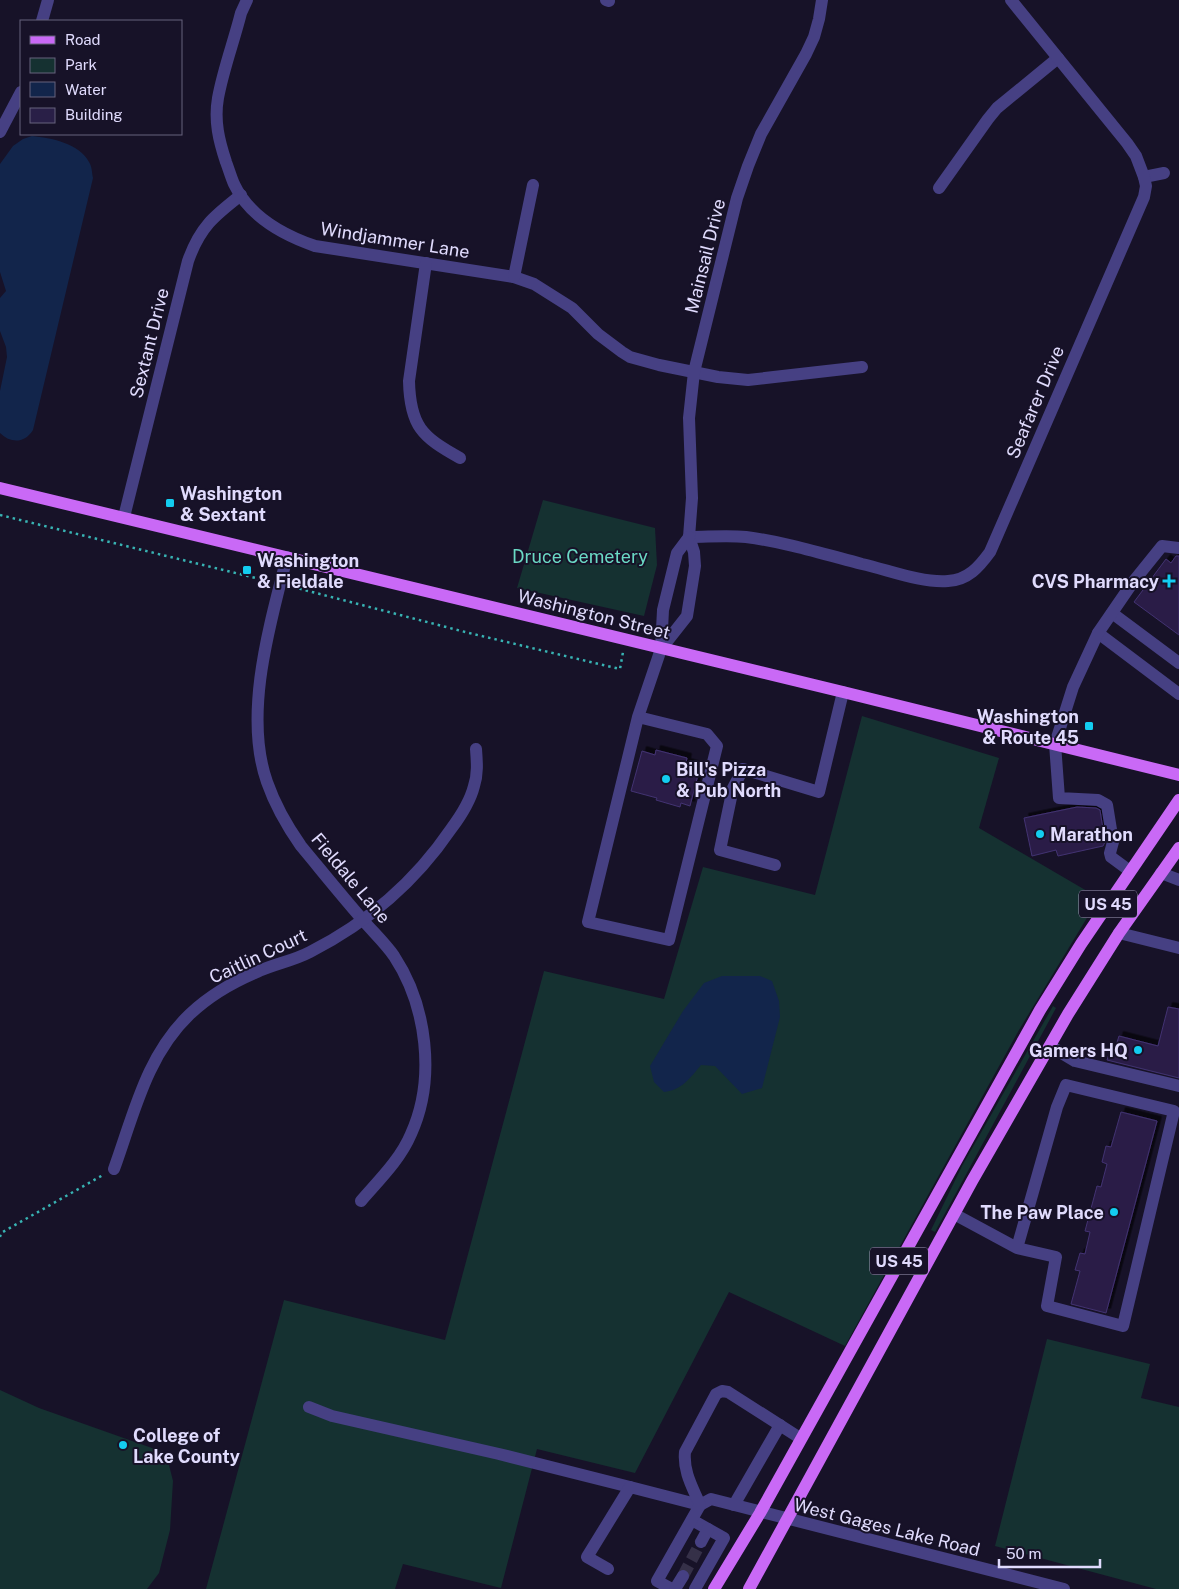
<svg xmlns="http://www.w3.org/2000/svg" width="1179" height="1589" font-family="'Public Sans',sans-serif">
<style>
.green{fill:#153131}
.water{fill:#12254b}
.building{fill:#291f47;stroke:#433272;filter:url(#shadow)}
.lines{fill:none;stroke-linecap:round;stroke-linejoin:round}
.minor-tunnel{stroke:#353048;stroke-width:12;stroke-dasharray:12 6;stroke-linecap:butt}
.path{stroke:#38b3b3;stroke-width:2.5;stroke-dasharray:2.5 4;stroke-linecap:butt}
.minor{stroke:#464083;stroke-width:12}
.major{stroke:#c969f6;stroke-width:12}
.poi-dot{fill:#13cdf0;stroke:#171228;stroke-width:2}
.labels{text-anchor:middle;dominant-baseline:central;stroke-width:4;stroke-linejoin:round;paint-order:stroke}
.shield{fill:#171228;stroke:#a49fbd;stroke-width:1}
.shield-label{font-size:16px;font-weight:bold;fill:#e0dbfd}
.street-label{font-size:18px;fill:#e0dbfd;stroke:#171228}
.poi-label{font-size:18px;font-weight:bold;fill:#e0dbfd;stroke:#171228;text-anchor:start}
.park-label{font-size:18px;fill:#6ad9c4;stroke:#171228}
</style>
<defs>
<filter id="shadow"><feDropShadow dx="4.5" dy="-4.5" stdDeviation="0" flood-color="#0009"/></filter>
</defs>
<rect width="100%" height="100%" fill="#171228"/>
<g class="green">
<polygon points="543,500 655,528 657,565 644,616 517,588"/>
<polygon points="862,716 999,758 979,828 1099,898 1019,1030 845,1346 729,1292 635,1473 537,1449 501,1588 403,1564 395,1589 206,1589 284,1300 445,1340 544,971 664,999 703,867 815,895"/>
<polygon points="1053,1006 1056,1008 935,1232 931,1230 962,1166"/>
<polygon points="1047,1339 1150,1364 1141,1398 1179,1407 1179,1589 1156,1589 995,1546"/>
<polygon points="0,1390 39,1408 166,1453 173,1481 170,1530 159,1573 147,1589 0,1589"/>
</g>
<g class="water">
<path d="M 32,136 C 51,138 79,143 89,162 C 92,166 92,174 93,178 L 33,430 C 25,443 11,444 0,433 L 0,391 L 7,357 L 6,347 L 0,331 L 0,298 L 6,291 L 0,272 L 0,164 L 13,146 L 23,139 Z"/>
<path d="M 722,976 L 760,976 L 772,981 L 779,1001 L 780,1017 L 762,1088 L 742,1094 L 715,1066 L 701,1065 C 690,1078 682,1090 664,1092 L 654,1082 L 650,1066 L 683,1011 L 704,983 Z"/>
</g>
<g class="building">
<polygon points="1176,556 1179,556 1179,635 1134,602 1166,559 1171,563"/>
<polygon points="656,750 687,758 686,763 700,767 690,806 681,803 680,807 656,800 657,798 631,791 642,751 655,755"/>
<polygon points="1077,807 1096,808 1100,810 1105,842 1103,846 1058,856 1056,850 1032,856 1024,818"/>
<polygon points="1168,1007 1179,1009 1179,1078 1107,1060 1111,1048 1115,1049 1119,1036 1158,1046"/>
<polygon points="1121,1112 1157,1121 1106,1313 1071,1304 1080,1271 1075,1270 1080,1253 1085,1254 1090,1232 1085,1231 1097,1186 1101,1187 1107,1164 1102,1162 1106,1146 1111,1147"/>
</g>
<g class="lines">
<polyline class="minor-tunnel" points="683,1576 701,1542"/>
<g class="path">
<polyline points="0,515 268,581"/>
<polyline points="293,587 469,633 620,669 623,652"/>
<polyline points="628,627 630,619"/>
<polyline points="0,1237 1,1233 103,1175"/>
</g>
<g class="minor">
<path d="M 247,0 L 241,13 C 234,41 223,70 218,98 C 214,121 219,141 226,162 C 229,170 231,177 234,184 C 249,216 283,235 315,246 L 514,277 L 534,284 L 572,308 L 598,334 L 622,352 L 630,357 L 659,365 L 718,377 L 748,380 L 862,367"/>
<polyline points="606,0 609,1"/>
<polyline points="42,21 48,0"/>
<polyline points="0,132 21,92"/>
<polyline points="1144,177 1164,173"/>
<polyline points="939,188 988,119 997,108 1058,58"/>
<path d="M 426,263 L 409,381 C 410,426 422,437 460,458"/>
<polyline points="514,277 533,185"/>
<path d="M 124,517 L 188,261 C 200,227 214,216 241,195"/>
<path d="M 689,537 C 708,537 727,535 746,537 C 785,542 824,554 862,564 C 889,570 920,583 948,581 C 968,580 979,567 990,552 L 1144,197 L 1146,186 L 1144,177 L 1136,156 L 1127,143 L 1011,0"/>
<path d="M 287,557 C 270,624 243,714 267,782 C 275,805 287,826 301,846 C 321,870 341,895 362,919 C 372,931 385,943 394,956 C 427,1006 436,1079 411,1134 C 400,1160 379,1180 361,1201"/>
<polyline points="1112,613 1179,663"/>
<polyline points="1098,633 1179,694"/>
<polyline points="661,649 687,616 695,566 694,552 689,537 692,498 689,418 694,372 737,198 748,166 761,134 806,54 814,37 819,19 822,0"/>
<polyline points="638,717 707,734 717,746 669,940 588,922 638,717 661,649 663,610 677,553 689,537"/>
<polyline points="775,865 720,850 733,788 743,769 819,792 843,692"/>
<polyline points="1130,871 1111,857 1110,853 1113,842 1107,805 1098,800 1059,798 1055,744 1073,687 1098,633 1133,582 1162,546 1179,548"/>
<polyline points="1161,873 1179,880"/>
<polyline points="1119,933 1179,948"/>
<polyline points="1050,1046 1075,1061 1179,1086"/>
<path d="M 114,1169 C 134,1114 146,1056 190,1014 C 208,997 233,982 257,972 C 274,964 293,961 310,952 C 367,923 415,882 451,829 C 460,817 470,802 474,786 C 478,774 477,762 476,749"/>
<polyline points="954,1214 1017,1248 1056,1257 1047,1306 1123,1326 1174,1111 1066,1085 1057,1107 1017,1248"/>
<polyline points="309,1407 332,1416 499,1454 630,1487"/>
<polyline points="734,1505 780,1425"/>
<polyline points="692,1520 724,1538 695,1589"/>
<polyline points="701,1542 708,1529"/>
<polyline points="608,1569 587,1557 630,1487 700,1505 711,1499 1064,1589"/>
<path d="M 672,1589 L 657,1581 L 700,1505 C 693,1488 683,1472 685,1452 L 716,1394 L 722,1391 L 728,1392 L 800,1438"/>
<polyline points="675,1589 683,1576"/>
</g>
<g class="major">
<polyline points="0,488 843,692 1179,775"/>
<polyline points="714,1589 760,1513 1040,1010 1081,944 1179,800"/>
<polyline points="749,1589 972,1181 1068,1014 1119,933 1179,848"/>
</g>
</g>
<g class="poi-dot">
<rect x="165" y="498" width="10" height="10" rx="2.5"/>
<rect x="242" y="565" width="10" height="10" rx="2.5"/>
<path d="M1166.5 573.5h5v5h5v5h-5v5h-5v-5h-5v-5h5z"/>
<rect x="1084" y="721" width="10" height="10" rx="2.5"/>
<circle cx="666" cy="779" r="5"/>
<circle cx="1040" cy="834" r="5"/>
<circle cx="1138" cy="1050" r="5"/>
<circle cx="1114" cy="1212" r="5"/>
<circle cx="123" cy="1445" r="5"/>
</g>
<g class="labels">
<g class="shield">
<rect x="1079" y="890.5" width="58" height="27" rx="4"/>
<rect x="870" y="1247.5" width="58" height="27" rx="4"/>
</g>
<g class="shield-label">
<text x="1108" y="904">US 45</text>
<text x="899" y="1261">US 45</text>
</g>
<g class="street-label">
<text transform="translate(395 240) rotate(9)">Windjammer Lane</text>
<text transform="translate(705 256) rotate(-76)">Mainsail Drive</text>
<text transform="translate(149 343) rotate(-76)">Sextant Drive</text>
<text transform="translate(1035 402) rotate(-67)">Seafarer Drive</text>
<text transform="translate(594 614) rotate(14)">Washington Street</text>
<text transform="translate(351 878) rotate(50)">Fieldale Lane</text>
<text transform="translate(258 956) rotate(-25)">Caitlin Court</text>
<text transform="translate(887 1527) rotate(14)">West Gages Lake Road</text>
</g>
<g class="poi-label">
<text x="180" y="493">Washington<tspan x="180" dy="21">&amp; Sextant</tspan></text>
<text x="257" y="560">Washington<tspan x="257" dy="21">&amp; Fieldale</tspan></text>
<text x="1159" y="581" text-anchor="end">CVS Pharmacy</text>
<text x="1079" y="716" text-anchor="end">Washington<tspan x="1079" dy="21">&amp; Route 45</tspan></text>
<text x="676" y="769">Bill's Pizza<tspan x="676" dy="21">&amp; Pub North</tspan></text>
<text x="1050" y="834">Marathon</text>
<text x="1128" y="1050" text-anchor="end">Gamers HQ</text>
<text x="1104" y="1212" text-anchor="end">The Paw Place</text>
<text x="133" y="1435">College of<tspan x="133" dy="21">Lake County</tspan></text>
</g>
<g class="park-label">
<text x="580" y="556">Druce Cemetery</text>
</g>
</g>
<rect x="20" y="20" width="162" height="115" fill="#171228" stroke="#67627d"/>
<rect x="30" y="36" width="25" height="8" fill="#c969f6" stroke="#67627d"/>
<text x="65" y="45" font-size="15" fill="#e0dbfd">Road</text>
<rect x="30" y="58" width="25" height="15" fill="#153131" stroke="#67627d"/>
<text x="65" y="70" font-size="15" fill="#e0dbfd">Park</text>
<rect x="30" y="82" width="25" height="15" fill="#12254b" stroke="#67627d"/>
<text x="65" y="95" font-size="15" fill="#e0dbfd">Water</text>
<rect x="30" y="108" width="25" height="15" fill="#291f47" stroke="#67627d"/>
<text x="65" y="120" font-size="15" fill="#e0dbfd">Building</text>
<path d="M999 1559v8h101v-8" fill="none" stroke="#e0dbfd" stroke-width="2.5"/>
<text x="1006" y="1559" font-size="15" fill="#e0dbfd" stroke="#171228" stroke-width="4" paint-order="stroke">50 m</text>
</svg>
